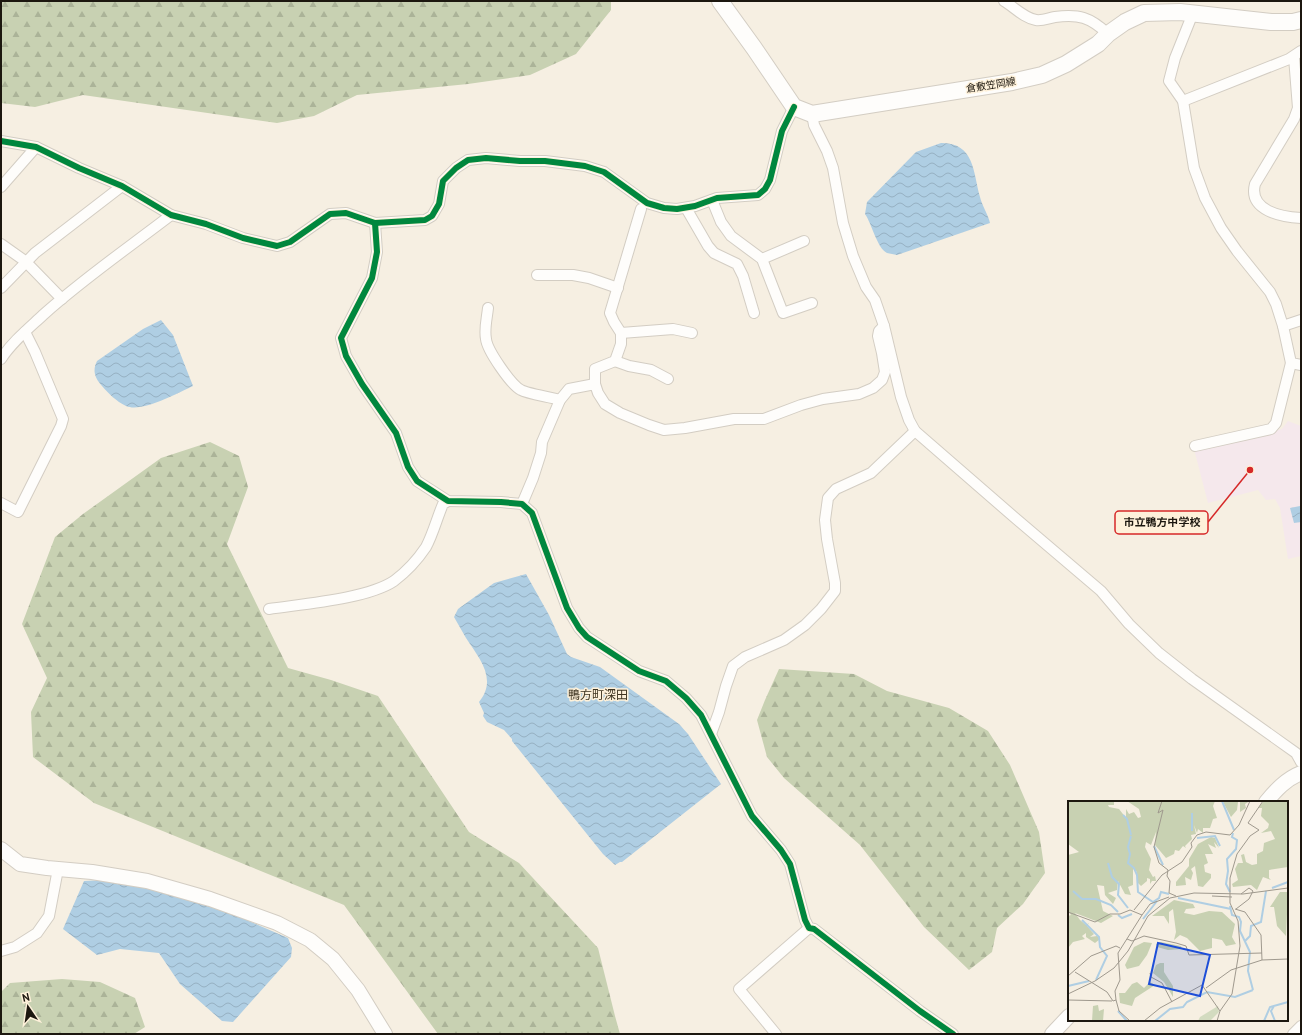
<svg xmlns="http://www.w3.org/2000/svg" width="1302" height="1035" font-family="'PT Sans','Noto Sans JP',sans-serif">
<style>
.education{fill:#f5e8ec}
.forest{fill:url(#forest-firs)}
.water{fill:url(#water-waves)}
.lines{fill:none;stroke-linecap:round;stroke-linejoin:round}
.street-casing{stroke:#d3cdc3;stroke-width:12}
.secondary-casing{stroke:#d3cdc3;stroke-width:16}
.primary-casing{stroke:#d3cdc3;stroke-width:18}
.street{stroke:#fefdfb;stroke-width:10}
.secondary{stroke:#fefdfb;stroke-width:14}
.primary{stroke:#fefdfb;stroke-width:16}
.cycleway-casing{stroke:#fef1da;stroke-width:8}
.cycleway{stroke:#00873e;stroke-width:6}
.labels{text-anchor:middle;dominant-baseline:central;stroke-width:3;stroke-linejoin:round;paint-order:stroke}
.street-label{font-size:10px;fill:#1c170f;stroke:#fef1da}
.quarter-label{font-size:12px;fill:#3d3320;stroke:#fef1da}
.inset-river{fill:none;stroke:#afcee3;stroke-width:2}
.inset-road{fill:none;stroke:#9f998e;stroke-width:1}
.view{fill:#1d4ed8;fill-opacity:0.15;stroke:#1d4ed8;stroke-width:2}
.inset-edge{fill:none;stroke:#1c170f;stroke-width:2}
.leader{fill:none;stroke:#d62828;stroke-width:1.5}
.callout-dot{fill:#d62828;stroke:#fef1da;stroke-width:1.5}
.callout{fill:#fef1da;stroke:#d62828;stroke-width:1.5}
.callout-label{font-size:11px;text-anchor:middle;font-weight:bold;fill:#1c170f}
</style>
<defs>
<pattern id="forest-firs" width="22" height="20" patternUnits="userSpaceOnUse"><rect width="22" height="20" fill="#c8d1b2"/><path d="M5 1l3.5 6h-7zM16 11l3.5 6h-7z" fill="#abb398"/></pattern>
<pattern id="water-waves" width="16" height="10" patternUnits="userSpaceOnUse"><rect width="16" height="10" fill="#afcee3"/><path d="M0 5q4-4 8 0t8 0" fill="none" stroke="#96b0c2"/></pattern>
</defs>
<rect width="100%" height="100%" fill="#f6efe2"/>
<polygon class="education" points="1288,421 1301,426 1301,556 1288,559 1280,508 1275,499 1266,500 1258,490 1208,503 1194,449 1282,429"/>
<g class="forest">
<polygon points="1,1 611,1 611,10 576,54 530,75 468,84 357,95 314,116 277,123 83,95 35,107 1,103"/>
<polygon points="210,442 239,456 248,487 227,544 288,668 331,680 378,696 469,832 519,863 598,948 615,1016 620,1034 438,1034 344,905 94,803 33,757 31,712 47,678 22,624 55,537 83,514 161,458"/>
<polygon points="779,669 854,674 887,691 949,708 988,731 1010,765 1039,832 1045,873 1023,904 997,928 992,952 969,970 924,927 860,845 784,778 767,757 757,720 765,700"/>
<polygon points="62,979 100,982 135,998 145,1027 134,1034 1,1034 1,992 10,983"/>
</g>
<g class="water">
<path d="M 941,143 C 975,143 973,172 980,197 C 982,206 988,214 990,223 L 897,255 C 894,254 890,254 887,253 C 877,248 872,224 865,214 L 867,202 L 916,152 Z"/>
<path d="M 161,320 L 173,335 L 193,386 C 177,393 142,413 126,406 C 116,401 109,394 102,386 C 95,378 92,371 97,361 L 143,329 Z"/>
<polygon points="1300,506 1301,522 1294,523 1290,508"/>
<path d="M 526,574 L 549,615 L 567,654 L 571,657 L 600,667 L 679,724 L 688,734 L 721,784 L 622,862 L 620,862 L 615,865 L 603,854 L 512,741 L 512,739 L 504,730 L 487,722 L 483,716 L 484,713 L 479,702 C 498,679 479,658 466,638 C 462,631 458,624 454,617 L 458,609 L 494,583 Z"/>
<polygon points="104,880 163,892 212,905 288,938 292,948 291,957 233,1022 222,1021 180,984 159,953 120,949 97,955 63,929 84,881"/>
</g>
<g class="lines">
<defs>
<g id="street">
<path d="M 1004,1 C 1014,7 1024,18 1036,20 C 1042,21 1049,18 1055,17 C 1079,14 1090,17 1108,34"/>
<polyline points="1193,13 1175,58 1169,81 1183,101 1194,168 1205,198 1221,228 1237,251 1270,292 1276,304 1283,326 1291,363 1301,365"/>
<path d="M 1294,57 L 1298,108 L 1294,119 L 1255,184 C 1248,211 1282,217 1301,218"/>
<polyline points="1183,101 1289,59 1301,51"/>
<polyline points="812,114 814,125 827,151 833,168 843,223 853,256 866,287 875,300 884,326 901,397 909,420 915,431 1014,517 1101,591 1129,624 1159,653 1192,679 1296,753 1301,762"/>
<polyline points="1,141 36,147 79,168 122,186 171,215 206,224 243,238 277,246 290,242 330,214 346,213 375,223 425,220 432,216 439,204 443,181 456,168 468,160 486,158 520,161 545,161 585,166 604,172 647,203 664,208 677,209 695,206 717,198 758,195 765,189 770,180 782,131 794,107"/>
<polyline points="1,187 36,147"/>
<polyline points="712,200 721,222 731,236 762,259 783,313 812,303"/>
<polyline points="686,208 708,246 714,253 737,264 743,276 754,313"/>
<polyline points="375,223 377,252 372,278 341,338 346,356 362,384 396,433 408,467 417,481 448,501 501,502 522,504 532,513 567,608 579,628 587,637 639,671 666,681 686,698 701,715 752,816 781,850 790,864 805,920 809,928 814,929 920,1011 953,1034"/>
<polyline points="1,244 25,261 62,299"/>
<polyline points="762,259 804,241"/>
<polyline points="537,275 573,275 589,278 618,288"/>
<polyline points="1,288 35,253 122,186"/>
<path d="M 488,308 C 487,318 484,329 486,339 C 487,350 511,385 521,390 C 528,394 551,397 560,400"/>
<polyline points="1283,326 1301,320"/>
<polyline points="621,333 673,329 692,333"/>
<path d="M 1,359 C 12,342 28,329 43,315 C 83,279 128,248 171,215"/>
<polyline points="615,361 629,366 651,370 668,379"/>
<polyline points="595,384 595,369 615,361 621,344 621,333 614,322 610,313 641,209"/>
<polyline points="1195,446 1271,429 1276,423 1291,363"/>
<polyline points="1,503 18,512 61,426 63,419 35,352 25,332"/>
<polyline points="522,504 533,478 541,453 542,442 560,400 569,389 595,384 598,393 605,404 620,413 649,425 664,430 685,428 734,419 764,419 801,405 823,399 859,394 873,388 882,380 885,372 882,353 878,336 879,331 884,326"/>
<path d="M 269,609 C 302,604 367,599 394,581 C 406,572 418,559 426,547 C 433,534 437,518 443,504 L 448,501"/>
<polyline points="711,734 719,712 726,686 733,666 745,657 784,640 805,625 821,609 835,591 835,583 827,539 825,520 828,498 836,489 871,473 915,431"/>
<polyline points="1,951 15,947 37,933 49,916 58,869"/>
<polyline points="776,1034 739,989 809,928"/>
<polyline points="1293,1034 1301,1026"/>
</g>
<g id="secondary">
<path d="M 1266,802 C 1276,790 1286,779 1301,773"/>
<polyline points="1,849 20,864 47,868 92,872 147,881 210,899 277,923 310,940 333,959 358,990 385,1034"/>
<polyline points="1052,1034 1069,1016"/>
</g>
<polyline id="primary" points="720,1 754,48 794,107 812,114 1012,82 1042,75 1066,64 1098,44 1108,34 1125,22 1144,13 1180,12 1271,22 1293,22 1301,20"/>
</defs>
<use href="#street" class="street-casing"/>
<use href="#secondary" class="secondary-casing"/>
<use href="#primary" class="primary-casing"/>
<use href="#street" class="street"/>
<use href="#secondary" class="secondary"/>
<use href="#primary" class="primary"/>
<defs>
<g id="cycleway">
<polyline points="1,141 36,147 79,168 122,186 171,215 206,224 243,238 277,246 290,242 330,214 346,213 375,223 425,220 432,216 439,204 443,181 456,168 468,160 486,158 520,161 545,161 585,166 604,172 647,203 664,208 677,209 695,206 717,198 758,195 765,189 770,180 782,131 794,107"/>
<polyline points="375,223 377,252 372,278 341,338 346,356 362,384 396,433 408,467 417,481 448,501 501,502 522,504 532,513 567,608 579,628 587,637 639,671 666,681 686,698 701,715 752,816 781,850 790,864 805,920 809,928 814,929 920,1011 953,1034"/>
</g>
</defs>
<use href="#cycleway" class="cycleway-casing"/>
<use href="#cycleway" class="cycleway"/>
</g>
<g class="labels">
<g class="street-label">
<text transform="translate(991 85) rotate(-9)">倉敷笠岡線</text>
</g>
<g class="quarter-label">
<text x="598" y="694">鴨方町深田</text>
</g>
</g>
<g transform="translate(1068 801)">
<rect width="220" height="220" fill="#f6efe2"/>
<path d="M 1,0 L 46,0 L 46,4 L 40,4 L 41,6 L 51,8 L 58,17 L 58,8 L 61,13 L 66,11 L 70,17 L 73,16 L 71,8 L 59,0 L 147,0 L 145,5 L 149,17 L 145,18 L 142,27 L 135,27 L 135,32 L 130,28 L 129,32 L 126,24 L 128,33 L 123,34 L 124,38 L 117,45 L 118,47 L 115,45 L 111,50 L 107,49 L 106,53 L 98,57 L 87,44 L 88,31 L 83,44 L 78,41 L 77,46 L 83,58 L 81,69 L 85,76 L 87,75 L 88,80 L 84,80 L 82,83 L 82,78 L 79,77 L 79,80 L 73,85 L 69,81 L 69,71 L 65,68 L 65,84 L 60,86 L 63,94 L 57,93 L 50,80 L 49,89 L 40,92 L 48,97 L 45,103 L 37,94 L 36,85 L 29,84 L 35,110 L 45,115 L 33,122 L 7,112 L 12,119 L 18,124 L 21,122 L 19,125 L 26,133 L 22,136 L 29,135 L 32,138 L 27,142 L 18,136 L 18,132 L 14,135 L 17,138 L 5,141 L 0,147 L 0,115 L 3,114 L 0,110 L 0,54 L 11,51 L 0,43 ZM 182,0 L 177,3 L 178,7 L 172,11 L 172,1 L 170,1 L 169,9 L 163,16 L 155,1 ZM 196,0 L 220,0 L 220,66 L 201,69 L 201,77 L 203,79 L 195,76 L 189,89 L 183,84 L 165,86 L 164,83 L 170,79 L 167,68 L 170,62 L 175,62 L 173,54 L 176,53 L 178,61 L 184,64 L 189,63 L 189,53 L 195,50 L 196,42 L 207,38 L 203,30 L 193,32 L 200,27 L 201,23 L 193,15 L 194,7 L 190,7 ZM 143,36 L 147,37 L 151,47 L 146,41 L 148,47 L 140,43 L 145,53 L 137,53 L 140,62 L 136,64 L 137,71 L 143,73 L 143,77 L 135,86 L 130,85 L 127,65 L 123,68 L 125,72 L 123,79 L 117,76 L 118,84 L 108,85 L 108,81 L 121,65 L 121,58 L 130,43 ZM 212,91 L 220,91 L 218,135 L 209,125 L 206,106 L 202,106 ZM 106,99 L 125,103 L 127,107 L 118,108 L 116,112 L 126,114 L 141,110 L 154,111 L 167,123 L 164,136 L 168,143 L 158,145 L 154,139 L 144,137 L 144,147 L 132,150 L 119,137 L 112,134 L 106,139 L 108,131 L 105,108 L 101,111 L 101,123 L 96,115 L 84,115 ZM 76,141 L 84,142 L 79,154 L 71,165 L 59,168 L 57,164 L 66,146 ZM 93,141 L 113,145 L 114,148 L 100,149 L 89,146 L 88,143 ZM 92,162 L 96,162 L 96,171 L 105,185 L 105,196 L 96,181 L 85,172 L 88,164 ZM 69,181 L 76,187 L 82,181 L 87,184 L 67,197 L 64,205 L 52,202 L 51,192 L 57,192 L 64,183 ZM 30,204 L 31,210 L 36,208 L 35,220 L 24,220 L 25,205 Z" fill="#c8d1b2"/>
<path d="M 150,205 L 151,211 L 142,220 L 130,220 L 132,216 Z" fill="#d3dbc0"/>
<path class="inset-river" d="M 154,0 L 166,29M 55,14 L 59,18 L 63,34M 124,30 L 124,12M 63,35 L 60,46 L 62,53 L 60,62 L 66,67 L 69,74 L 70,91 L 85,101 L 91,97 L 93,91 L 101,93M 129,37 L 147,35 L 152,45M 86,45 L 95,64M 40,62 L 44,76 L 51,83 L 50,94 L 60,107M 204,87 L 220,81M 5,90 L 14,98 L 28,98 L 43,104 L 50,111M 162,91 L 158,83 L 160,70 L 159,58 L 168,48 L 169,39 L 164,36 L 165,32M 110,97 L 163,108M 162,105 L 164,114 L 171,116 L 173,121 L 172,130 L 182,151 L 180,170 L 185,189M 50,114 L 54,117 L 64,113M 75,118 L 89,100M 14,119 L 31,136 L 32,146 L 39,155 L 28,179M 177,140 L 182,135 L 183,125 L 193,121 L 198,90M 0,185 L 21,180M 206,205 L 203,210 L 207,220M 50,210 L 59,220M 87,220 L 102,208 L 115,206 L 119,201 L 139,191 L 167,196 L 185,189M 196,220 L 202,206 L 220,201"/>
<path class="inset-road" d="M 94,0 L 90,12 L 95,9 L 86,46 L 91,62 L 100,69 L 99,75 L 102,80 L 101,92 L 108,95M 144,95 L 164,96M 167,108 L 177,111 L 193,134 L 194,159 L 220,158M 168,108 L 181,98 L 185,90 L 181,87 L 173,93M 66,109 L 94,74 L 114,61 L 124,46 L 123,42 L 129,34 L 138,31 L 162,34 L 171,24 L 182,0M 0,111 L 27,121 L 42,113 L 52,113 L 62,109 L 74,114 L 50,152 L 52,179 L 47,190 L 48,199 L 51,210 L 62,220M 74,114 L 82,103 L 101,96M 59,138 L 64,140 L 76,135 L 108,142 L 118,145 L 121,154 L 194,152M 7,171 L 39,191 L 45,200 L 48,199M 82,172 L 83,176 L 94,182 L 104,201M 0,175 L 23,155 L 48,145 L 52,147M 138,187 L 163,169 L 194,159M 0,193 L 27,180 L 46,167 L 60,150 L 80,115 L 102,97 L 126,92 L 175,93 L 220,87M 0,199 L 44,200M 76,220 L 92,207 L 134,184 L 152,210M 149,220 L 152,210 L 164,193 L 172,145 L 170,120 L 162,102 L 162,77 L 169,53 L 182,35 L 191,29 L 180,22 L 195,0"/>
<path class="view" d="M 90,142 L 142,154 L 132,195 L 81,183 Z"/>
<rect width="220" height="220" class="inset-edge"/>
</g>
<path class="leader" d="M1250 470L1208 522"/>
<circle class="callout-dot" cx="1250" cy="470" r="4"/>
<rect class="callout" x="1115" y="511" width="93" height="23" rx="4"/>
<g class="callout-label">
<text x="1162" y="526">市立鴨方中学校</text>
</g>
<rect width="1302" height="1035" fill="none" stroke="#1c170f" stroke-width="4"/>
<g transform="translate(28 1007) rotate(347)" stroke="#fef1da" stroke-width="3" paint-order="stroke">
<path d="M0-3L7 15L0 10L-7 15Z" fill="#1c170f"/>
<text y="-6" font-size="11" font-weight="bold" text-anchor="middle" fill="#1c170f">N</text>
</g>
</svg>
